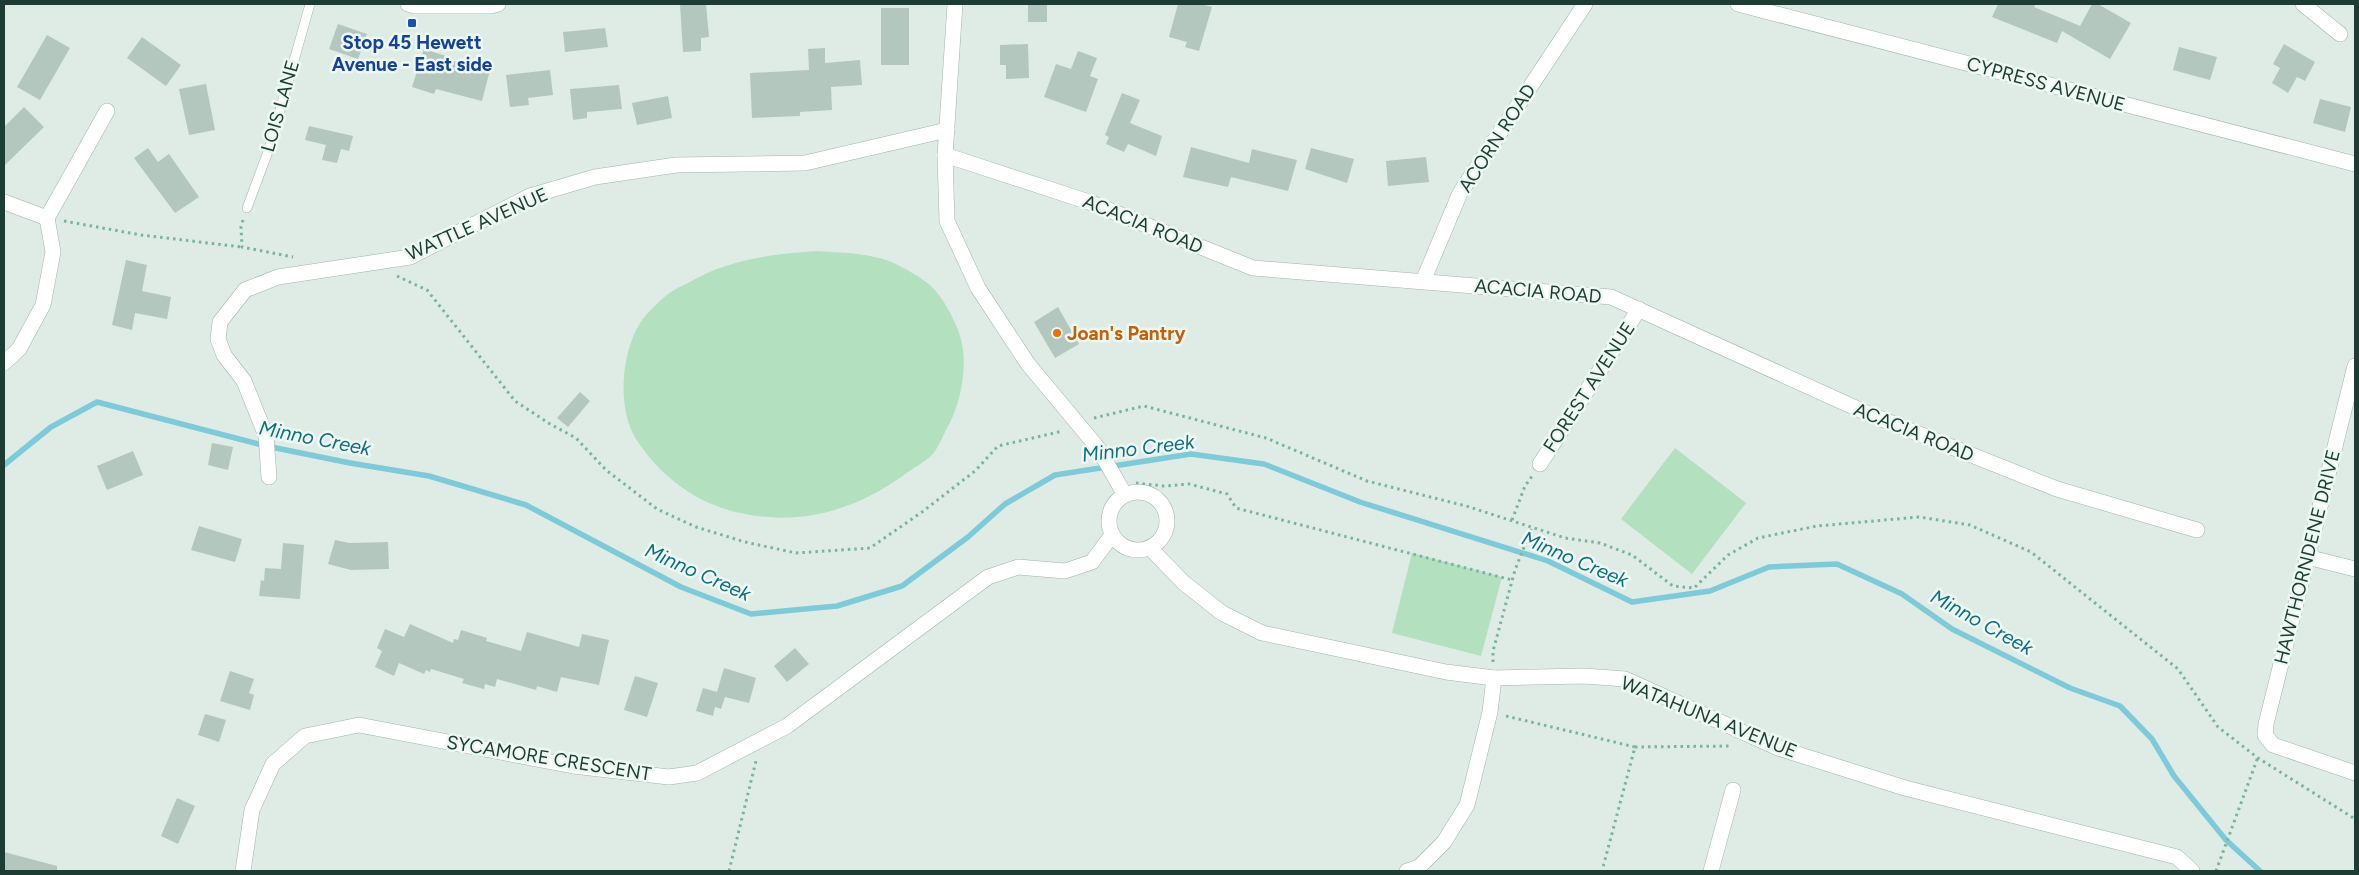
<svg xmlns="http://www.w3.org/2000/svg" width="2359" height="875" font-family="Figtree,sans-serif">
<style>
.green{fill:#b3e0bf}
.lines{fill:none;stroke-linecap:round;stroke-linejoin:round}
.stream{stroke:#7ecad8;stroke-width:5.5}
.building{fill:#b3c7be}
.service-casing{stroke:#a0b4ac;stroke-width:10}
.minor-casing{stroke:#a0b4ac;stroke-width:16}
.tertiary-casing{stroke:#a0b4ac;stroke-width:16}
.path{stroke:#7ab3a1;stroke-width:3;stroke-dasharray:2.5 4;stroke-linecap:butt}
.service{stroke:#fff;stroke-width:9}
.minor{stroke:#fff;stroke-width:15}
.tertiary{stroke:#fff;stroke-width:15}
.transit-dot{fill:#1a4fb4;stroke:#eef8f3;stroke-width:2}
.food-dot{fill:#e8710a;stroke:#eef8f3;stroke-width:2}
.labels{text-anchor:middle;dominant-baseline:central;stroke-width:5;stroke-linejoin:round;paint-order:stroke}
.transit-label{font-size:19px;font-weight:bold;fill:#164399;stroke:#eef8f3}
.street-label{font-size:19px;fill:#1d3d34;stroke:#eef8f3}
.food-label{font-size:19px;font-weight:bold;fill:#c56008;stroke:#eef8f3;text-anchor:start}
.water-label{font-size:20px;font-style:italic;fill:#116d80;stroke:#eef8f3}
</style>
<rect width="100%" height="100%" fill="#deece5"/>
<g class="green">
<path d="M 818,251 C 843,253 871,253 894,263 C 906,269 922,278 931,286 C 945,299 962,332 963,350 C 966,377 959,408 946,430 C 942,438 938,448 932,455 C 925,461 916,467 908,472 C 860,508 805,526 745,514 C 700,506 661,478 636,439 C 617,409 621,353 640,323 C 646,314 658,302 667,295 C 673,290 681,286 688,283 C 728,259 772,254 818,251 Z"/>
<polygon points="1675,448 1746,503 1692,574 1621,519"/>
<polygon points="1412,553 1502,577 1481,656 1392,633"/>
</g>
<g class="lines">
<polyline class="stream" points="4,465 51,427 97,402 266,446 350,463 429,476 526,505 681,587 751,614 837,606 902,586 968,537 1005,504 1055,475 1191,454 1264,464 1360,502 1548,561 1632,602 1710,591 1769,567 1837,564 1902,594 1952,629 2070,688 2120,706 2152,739 2174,776 2226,840 2260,871"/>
</g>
<g class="building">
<polygon points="680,4 706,4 709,37 701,38 701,51 683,52"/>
<rect x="1028" y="4" width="19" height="18"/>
<polygon points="1178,4 1201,4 1212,7 1199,51 1185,47 1187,42 1169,37"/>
<polygon points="1998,4 2036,4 2034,7 2080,26 2092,4 2098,4 2131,23 2110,59 2062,31 2057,43 1992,17"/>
<rect x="881" y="8" width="28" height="57"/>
<polygon points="338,24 367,34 358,59 329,49"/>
<polygon points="605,28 608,47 565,52 563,32"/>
<polygon points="47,35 70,48 40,100 17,87"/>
<polygon points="142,37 181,65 166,86 127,58"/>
<polygon points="1028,44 1029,78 1006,79 1006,65 1000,65 1000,45"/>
<polygon points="2284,44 2315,62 2305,81 2297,77 2288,93 2272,83 2280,68 2273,64"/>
<polygon points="2179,47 2217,57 2210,80 2173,70"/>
<polygon points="825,48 825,63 860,60 862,85 831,87 832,110 800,112 800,116 752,118 750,73 809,70 808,49"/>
<polygon points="424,49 446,56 445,59 490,70 482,101 436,89 434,94 412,87"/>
<polygon points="1078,51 1097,58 1090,76 1098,79 1086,112 1044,97 1056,64 1071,69"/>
<polygon points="550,70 553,95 528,98 529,105 510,107 506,75"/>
<polygon points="206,84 215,130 189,135 179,89"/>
<polygon points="619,85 622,109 587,112 587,118 573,120 570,89"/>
<polygon points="1122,93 1140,100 1130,123 1162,136 1156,156 1128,144 1124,152 1106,144 1109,137 1105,135"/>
<polygon points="668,96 672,118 637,125 632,103"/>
<polygon points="2320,99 2351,107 2345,132 2313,123"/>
<polygon points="24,107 44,127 4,166 4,127"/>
<polygon points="309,126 353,136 349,151 341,149 337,163 322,160 326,145 305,140"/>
<polygon points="1191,147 1249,163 1252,149 1297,160 1288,191 1231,177 1228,187 1183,177"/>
<polygon points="148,148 158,162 169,154 199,197 175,213 134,158"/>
<polygon points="1311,148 1354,159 1347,183 1305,169"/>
<polygon points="1426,157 1429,182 1388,186 1386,161"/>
<polygon points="126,260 147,265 142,291 171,297 167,319 135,313 132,330 112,325"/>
<polygon points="1058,307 1079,344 1055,358 1034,322"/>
<polygon points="580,392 590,401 568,427 557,418"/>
<polygon points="212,443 233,447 228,470 208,465"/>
<polygon points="133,451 143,475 107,490 97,466"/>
<polygon points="199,526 242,539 235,562 191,550"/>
<polygon points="335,540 349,543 388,542 389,569 351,570 328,564"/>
<polygon points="283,543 304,545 300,599 259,596 261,580 264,581 265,568 281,569"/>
<polygon points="410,624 453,643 454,639 458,640 461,630 487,638 486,641 521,651 527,632 579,647 582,634 609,640 599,685 561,677 557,692 537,686 536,690 497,679 495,687 485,684 484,689 462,683 464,679 431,669 430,672 426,670 424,674 399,663 394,676 375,667 382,651 377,648 385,629 404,637"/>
<polygon points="795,648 809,664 787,682 774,666"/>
<polygon points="724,668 756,678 749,703 725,697 721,709 715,707 713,716 696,711 703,688 717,692"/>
<polygon points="230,671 254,679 249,693 254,695 250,710 220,701"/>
<polygon points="635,676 658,683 647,717 624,710"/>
<polygon points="205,714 226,720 219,742 198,735"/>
<polygon points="177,798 195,806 178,844 161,836"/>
<polygon points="4,852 57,866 57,871 4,871"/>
</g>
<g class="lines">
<defs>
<polyline id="service" points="247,208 269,149 310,4"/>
<g id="minor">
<polyline points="408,4 415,6 491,6 498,4"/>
<polyline points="1738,4 2355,164"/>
<polyline points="2303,4 2340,34"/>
<polyline points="945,155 1089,202 1253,268 1611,297 1869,414 2057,489 2197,530"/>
<polyline points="4,202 47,218"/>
<polyline points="47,218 107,111"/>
<polyline points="1423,281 1460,193 1585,4"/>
<polyline points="4,363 19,349 43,305 53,252 47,218"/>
<polyline points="2355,366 2266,724 2265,735 2273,745 2355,773"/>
<polyline points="1540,464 1639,309"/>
<polyline points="269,477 266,436 244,381 224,355 218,339 220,322 245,290 278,277 410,257 530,196 595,177 676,165 805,163 947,130"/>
<polyline points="2307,557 2355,569"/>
<polyline points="243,871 252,810 273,764 305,736 359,725 573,766 669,777 697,773 787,726 988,577 1018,567 1065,571 1092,562 1112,535"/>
<polyline points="1407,871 1419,867 1444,842 1467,805 1490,712 1494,678"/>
<polyline points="1711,871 1733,790"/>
</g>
<g id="tertiary">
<polyline points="955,4 945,155 947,221 978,288 1028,364 1098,448 1125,495"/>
<circle cx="1138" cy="521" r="29"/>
<polyline points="1150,548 1184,583 1222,613 1262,633 1446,672 1494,678 1584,676 1625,679 1778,748 1905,788 2177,857 2192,871"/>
</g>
</defs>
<use href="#service" class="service-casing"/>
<use href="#minor" class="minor-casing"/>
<use href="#tertiary" class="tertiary-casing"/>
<g class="path">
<polyline points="243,220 241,227 242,247 293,257"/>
<polyline points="64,221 141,235 242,247"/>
<polyline points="397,276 427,290 515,401 550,424 576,438 606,470 657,509 696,527 745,542 796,553 870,548 922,512 975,471 998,446 1063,431"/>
<polyline points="1094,418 1144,406 1266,438 1367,481 1466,506 1565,538 1600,543 1632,555 1673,586 1694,588 1728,555 1758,538 1817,526 1919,517 1970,525 2031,552 2178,669 2218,727 2258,758 2355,819"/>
<polyline points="1136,483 1164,486 1189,484 1227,494 1236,508 1512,580"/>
<polyline points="1512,520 1525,486 1532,476"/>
<polyline points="1493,662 1493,651 1515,570 1532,527"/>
<polyline points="1506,716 1635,747 1602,871"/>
<polyline points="1635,747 1732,746"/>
<polyline points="729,871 756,761"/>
<polyline points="2216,871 2258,757"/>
</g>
<use href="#service" class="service"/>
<use href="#minor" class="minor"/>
<use href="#tertiary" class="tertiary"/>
</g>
<rect class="transit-dot" x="407" y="18" width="10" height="10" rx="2.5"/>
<circle class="food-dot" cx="1057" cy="333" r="5"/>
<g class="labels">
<g class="transit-label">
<text x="412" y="42">Stop 45 Hewett<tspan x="412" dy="22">Avenue - East side</tspan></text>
</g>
<g class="street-label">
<text transform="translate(2046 84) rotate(15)">CYPRESS AVENUE</text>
<text transform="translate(280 106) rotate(-74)">LOIS LANE</text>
<text transform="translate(1497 138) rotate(-57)">ACORN ROAD</text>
<text transform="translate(477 224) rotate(-24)">WATTLE AVENUE</text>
<text transform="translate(1143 224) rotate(22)">ACACIA ROAD</text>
<text transform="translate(1538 291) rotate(5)">ACACIA ROAD</text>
<text transform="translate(1589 387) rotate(-57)">FOREST AVENUE</text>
<text transform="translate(1914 432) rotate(22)">ACACIA ROAD</text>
<text transform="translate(2307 557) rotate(-76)">HAWTHORNDENE DRIVE</text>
<text transform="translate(1709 717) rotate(22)">WATAHUNA AVENUE</text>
<text transform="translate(549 758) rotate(9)">SYCAMORE CRESCENT</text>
</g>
<g class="food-label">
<text x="1067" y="333">Joan's Pantry</text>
</g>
<g class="water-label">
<text transform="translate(315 438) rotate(11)">Minno Creek</text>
<text transform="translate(1138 448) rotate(-7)">Minno Creek</text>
<text transform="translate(1575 559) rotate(23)">Minno Creek</text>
<text transform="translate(698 572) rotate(24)">Minno Creek</text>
<text transform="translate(1982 622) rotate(29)">Minno Creek</text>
</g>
</g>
<rect width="2359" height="875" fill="none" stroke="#1d3d34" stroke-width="10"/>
</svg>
